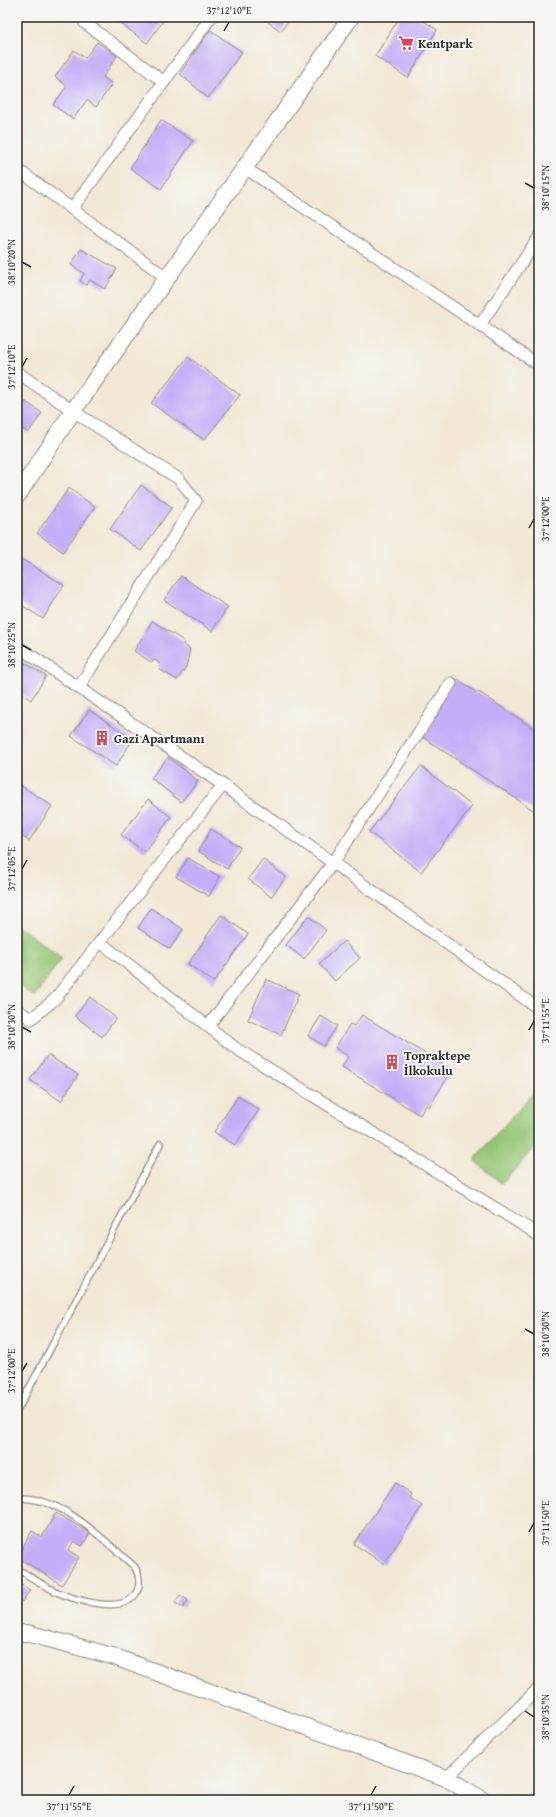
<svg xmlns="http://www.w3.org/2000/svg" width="556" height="1817" font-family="'Gentium Book Plus',serif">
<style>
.green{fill:#95c473;stroke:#60784f}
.building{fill:#c5aef8}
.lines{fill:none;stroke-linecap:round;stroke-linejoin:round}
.lane-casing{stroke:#8f8a80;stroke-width:8}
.street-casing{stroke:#8f8a80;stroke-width:13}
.secondary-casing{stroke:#8f8a80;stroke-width:18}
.lane{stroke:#fff;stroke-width:5.5}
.street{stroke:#fff;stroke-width:11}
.secondary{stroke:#fff;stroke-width:16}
.ticks{fill:none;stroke:#2b2b2b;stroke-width:1.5}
.labels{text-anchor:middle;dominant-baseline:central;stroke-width:4;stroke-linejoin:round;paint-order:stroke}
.poi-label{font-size:13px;font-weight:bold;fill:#2b2b2b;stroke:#f6f6f2;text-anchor:start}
.neatline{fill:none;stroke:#2b2b2b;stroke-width:1.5}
.ticks-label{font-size:10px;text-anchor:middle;fill:#2b2b2b}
</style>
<rect width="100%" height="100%" fill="#f6f6f2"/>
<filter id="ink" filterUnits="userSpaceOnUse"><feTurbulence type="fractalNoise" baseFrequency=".025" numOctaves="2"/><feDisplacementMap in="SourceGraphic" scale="8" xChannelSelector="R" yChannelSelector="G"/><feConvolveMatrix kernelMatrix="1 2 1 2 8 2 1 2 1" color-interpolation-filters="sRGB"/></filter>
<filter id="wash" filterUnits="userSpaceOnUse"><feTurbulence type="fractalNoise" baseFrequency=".012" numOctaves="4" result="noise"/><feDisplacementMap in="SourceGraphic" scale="16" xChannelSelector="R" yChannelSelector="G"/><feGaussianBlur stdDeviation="0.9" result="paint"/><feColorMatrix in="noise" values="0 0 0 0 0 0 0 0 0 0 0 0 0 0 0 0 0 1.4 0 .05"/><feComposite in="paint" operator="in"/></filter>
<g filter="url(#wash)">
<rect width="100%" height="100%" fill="#f3e8d6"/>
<g class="green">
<polygon points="17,925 62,958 34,997 17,984"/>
<polygon points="539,1086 539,1142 502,1184 474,1160"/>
</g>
<g id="blocks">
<g class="building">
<polygon points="112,17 166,17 147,43"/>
<polygon points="261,17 291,17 281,31"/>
<polygon points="400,17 418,17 437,30 408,78 375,56"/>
<polygon points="210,30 242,52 208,98 180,74"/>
<polygon points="97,42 117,56 103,77 112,84 96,107 87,100 73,119 53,105 67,86 55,77 74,50 85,58"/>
<polygon points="161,120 193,141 161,189 130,168"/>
<polygon points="81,249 117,269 105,289 90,280 86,285 80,281 84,273 71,265"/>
<polygon points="188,357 240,395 204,440 151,403"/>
<polygon points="17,396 42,413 28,433 17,425"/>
<polygon points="141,485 172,507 141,551 110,529"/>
<polygon points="69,488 95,507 63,552 37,533"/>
<polygon points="20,558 64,585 43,619 17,602 17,562"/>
<polygon points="181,576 228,607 212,631 164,600"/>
<polygon points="152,621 184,641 183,645 190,649 186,667 177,680 159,669 161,665 155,660 151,662 134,651"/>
<polygon points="17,658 46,676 31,700 17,691"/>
<polygon points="455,678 477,693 479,692 539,732 539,814 418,734"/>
<polygon points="89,710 133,739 116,766 71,736"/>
<polygon points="168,757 198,781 181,802 151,778"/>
<polygon points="421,766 472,806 421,872 369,832"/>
<polygon points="17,783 52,806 29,841 17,833"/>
<polygon points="148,799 171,817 145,852 121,835"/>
<polygon points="211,829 240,847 227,869 198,851"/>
<polygon points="188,858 220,877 209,896 176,877"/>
<polygon points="263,859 286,877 271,897 248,879"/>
<polygon points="151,908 183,929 170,949 138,928"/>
<polygon points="221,915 248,934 214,982 188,964"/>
<polygon points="308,916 326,930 304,959 286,945"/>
<polygon points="344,941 360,958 335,981 319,964"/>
<polygon points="266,979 299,994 281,1035 248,1020"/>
<polygon points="90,997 116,1018 102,1037 75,1016"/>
<polygon points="362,1015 452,1070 429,1107 426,1105 420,1115 342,1067 348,1056 335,1048 350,1024 354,1026"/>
<polygon points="321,1016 337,1026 324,1046 308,1036"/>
<polygon points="48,1055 78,1075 61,1101 30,1080"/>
<polygon points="238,1096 259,1110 235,1145 214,1132"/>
<polygon points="395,1483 411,1494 409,1497 422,1506 384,1564 354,1544"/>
<polygon points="56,1513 90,1533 82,1546 74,1541 68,1550 79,1557 62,1585 17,1557 32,1531 42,1537"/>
<polygon points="17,1582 30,1590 22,1602 17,1599"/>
<polygon points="180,1595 188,1600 183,1608 175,1603"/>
</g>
</g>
</g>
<g filter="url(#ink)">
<use href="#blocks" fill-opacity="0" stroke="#8f8a80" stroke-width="1"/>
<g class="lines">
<defs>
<g id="lane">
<polyline points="17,1411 160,1144"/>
<path d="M 17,1498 C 65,1497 100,1538 134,1566 C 140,1575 141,1586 135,1595 C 121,1614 75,1600 57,1592 C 43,1586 30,1576 17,1569"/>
<polyline points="17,1514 17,1518"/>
</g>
<g id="street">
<polyline points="89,17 85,23 164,82"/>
<polyline points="245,168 539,365"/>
<polyline points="17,169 167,278"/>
<polyline points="72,209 211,17"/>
<polyline points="480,325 539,237"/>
<polyline points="17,372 73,411 179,479 196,501 79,687"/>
<polyline points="17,646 223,785 539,1009"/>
<polyline points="100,942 237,1049 531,1230 539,1236"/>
<polyline points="17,1010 31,1019 55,999 223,785"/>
<polyline points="208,1026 333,863 451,683"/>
<polyline points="446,1778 539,1688"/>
</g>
<g id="secondary">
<polyline points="17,496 73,411 351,17"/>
<polyline points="17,1633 27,1633 112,1656 446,1778 483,1800"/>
</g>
</defs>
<use href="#lane" class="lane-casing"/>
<use href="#street" class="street-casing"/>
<use href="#secondary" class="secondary-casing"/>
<use href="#lane" class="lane"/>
<use href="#street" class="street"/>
<use href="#secondary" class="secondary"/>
</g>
</g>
<path class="ticks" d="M 224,31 L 229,22M 525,183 L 534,188M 22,262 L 31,267M 22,367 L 27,358M 529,528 L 534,519M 22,645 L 31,650M 22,869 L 27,860M 22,1027 L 31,1032M 529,1030 L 534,1021M 525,1329 L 534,1334M 22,1371 L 27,1363M 529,1532 L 534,1523M 525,1711 L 534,1717M 69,1795 L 74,1786M 371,1795 L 376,1786"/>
<defs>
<symbol id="supermarket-bare" viewBox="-9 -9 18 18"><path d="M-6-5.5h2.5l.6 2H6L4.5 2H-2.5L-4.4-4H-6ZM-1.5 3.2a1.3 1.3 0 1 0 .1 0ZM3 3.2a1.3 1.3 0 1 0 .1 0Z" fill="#d1495b" stroke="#f6f6f2" stroke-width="2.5" paint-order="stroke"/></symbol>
<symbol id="building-bare" viewBox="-9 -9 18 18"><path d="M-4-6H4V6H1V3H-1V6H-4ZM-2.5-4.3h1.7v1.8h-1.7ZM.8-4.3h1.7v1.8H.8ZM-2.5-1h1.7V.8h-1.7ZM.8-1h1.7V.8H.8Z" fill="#d1495b" stroke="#f6f6f2" stroke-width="2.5" paint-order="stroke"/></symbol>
</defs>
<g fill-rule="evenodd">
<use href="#supermarket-bare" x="395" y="32" width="22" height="22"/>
<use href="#building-bare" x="91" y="727" width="22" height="22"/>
<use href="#building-bare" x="381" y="1051" width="22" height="22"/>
</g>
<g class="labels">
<g class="poi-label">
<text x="418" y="43">Kentpark</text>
<text x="114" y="738">Gazi Apartmanı</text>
<text x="404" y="1055">Topraktepe<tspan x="404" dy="15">İlkokulu</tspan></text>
</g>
</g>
<rect width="556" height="1817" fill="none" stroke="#f6f6f2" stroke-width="44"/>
<rect x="22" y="22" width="512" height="1773" class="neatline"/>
<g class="ticks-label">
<text x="229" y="14">37°12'10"E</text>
<text transform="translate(545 188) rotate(-90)" y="4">38°10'15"N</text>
<text transform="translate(11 262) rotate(-90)" y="4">38°10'20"N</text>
<text transform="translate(11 367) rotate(-90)" y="4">37°12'10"E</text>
<text transform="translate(545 519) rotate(-90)" y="4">37°12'00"E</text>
<text transform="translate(11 645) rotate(-90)" y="4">38°10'25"N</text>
<text transform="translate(11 869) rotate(-90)" y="4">37°12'05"E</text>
<text transform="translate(545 1021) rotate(-90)" y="4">37°11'55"E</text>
<text transform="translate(11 1027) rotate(-90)" y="4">38°10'30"N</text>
<text transform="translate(545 1334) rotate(-90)" y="4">38°10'30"N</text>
<text transform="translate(11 1371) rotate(-90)" y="4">37°12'00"E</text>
<text transform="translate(545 1523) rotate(-90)" y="4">37°11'50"E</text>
<text transform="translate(545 1717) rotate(-90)" y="4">38°10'35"N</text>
<text x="69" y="1810">37°11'55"E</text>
<text x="371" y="1810">37°11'50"E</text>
</g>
</svg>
